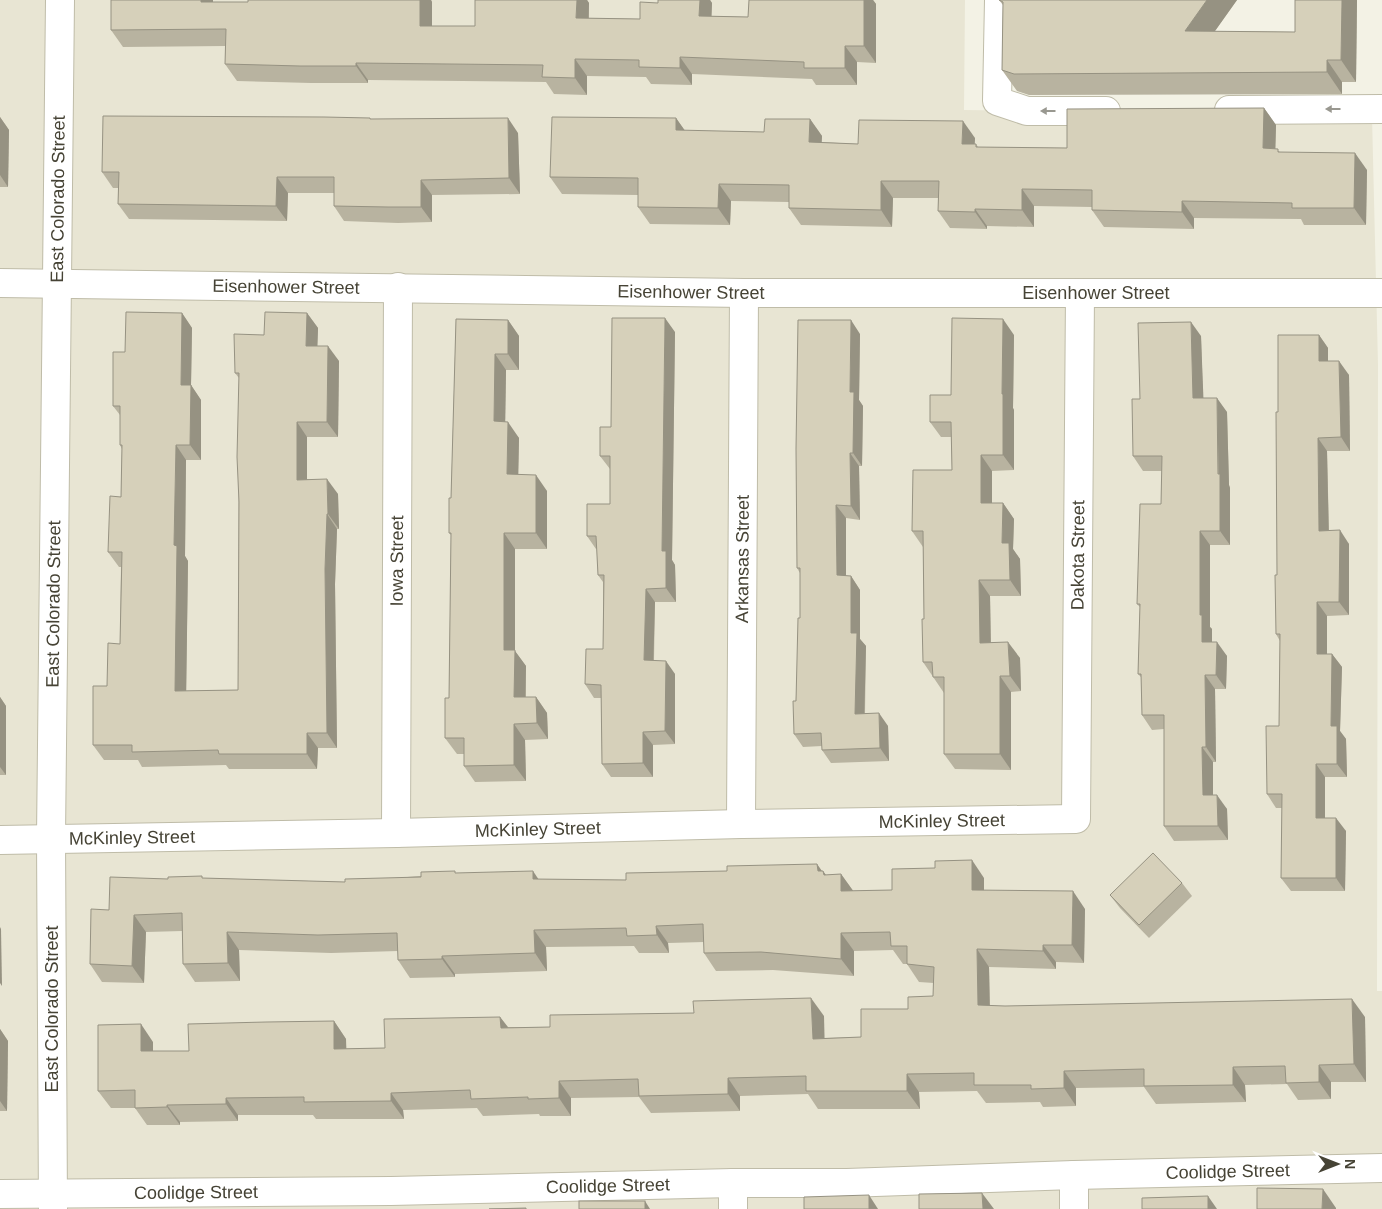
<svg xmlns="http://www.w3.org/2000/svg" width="1382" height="1209" font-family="Arial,sans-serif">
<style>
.residential{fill:#e8e5d3}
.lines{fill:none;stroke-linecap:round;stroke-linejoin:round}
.minor-casing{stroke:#bfbca8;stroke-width:30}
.minor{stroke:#fff;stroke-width:28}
.wall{fill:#b8b3a0}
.shaded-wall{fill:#969282}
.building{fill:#d6d0ba;stroke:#969282}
.oneway{fill:#999890}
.labels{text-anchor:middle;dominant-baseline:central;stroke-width:4;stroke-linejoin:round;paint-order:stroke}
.street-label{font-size:18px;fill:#464335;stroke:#fff}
</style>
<rect width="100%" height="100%" fill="#f3f2e5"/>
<polygon class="residential" points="0,0 965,0 964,110 1372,116 1378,365 1377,991 1382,991 1382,1209 0,1209"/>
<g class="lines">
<defs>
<g id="minor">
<polyline points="999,0 997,101 1027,111 1106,111"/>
<polyline points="1229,110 1382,109"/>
<path id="s1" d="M 0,283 L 744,293 L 1382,293"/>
<path id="s2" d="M 741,824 L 744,293"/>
<path id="s3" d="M 396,833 L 398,287"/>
<path id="s4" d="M 0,840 L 396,833 L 741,824 L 1076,819 L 1080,293"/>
<polyline points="1074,1175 1074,1209"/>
<polyline points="733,1183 733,1209"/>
<path id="s5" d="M 0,1194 L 391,1191 L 733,1183 L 847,1183 L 1074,1175 L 1382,1168"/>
<path id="s6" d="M 53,1209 L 51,838 L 60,0"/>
</g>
</defs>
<use href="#minor" class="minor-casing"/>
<use href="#minor" class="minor"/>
</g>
<g class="wall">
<polygon points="111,0 213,0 213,2 248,2 248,0 431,0 432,2 432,26 475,26 475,0 587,0 589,3 589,18 640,19 658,3 658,0 710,0 712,3 711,16 748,17 749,0 873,0 876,4 876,63 857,62 857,85 816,85 812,79 692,74 692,85 651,84 646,77 587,76 587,95 554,94 546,82 368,80 368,83 311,83 237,81 225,64 225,46 123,47 111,30"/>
<polygon points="999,0 1237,0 1215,31 1295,32 1357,0 1356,82 1342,82 1342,94 1029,95 1017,91 1002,70 1003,5"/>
<polygon points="1264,108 1276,125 1275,149 1280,152 1367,170 1366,225 1304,225 1301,219 1194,218 1194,229 1104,227 1092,210 1092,207 1034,206 1034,227 987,226 987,229 950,228 938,211 938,198 893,198 892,227 801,225 789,208 789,202 731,201 730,225 650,224 638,207 638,195 562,194 550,177 676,118 685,131 764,132 810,119 822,136 821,142 858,144 975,138 974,144 976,144 978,147 1067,148"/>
<polygon points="0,117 9,130 8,187 0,187"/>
<polygon points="371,119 518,133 520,194 432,195 432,222 398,223 344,221 334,206 334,193 288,193 287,221 129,219 118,204 118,188 113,188 102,172"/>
<polygon points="182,313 192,328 191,385 201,400 201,460 186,460 185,556 188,561 186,691 238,690 239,378 235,373 264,335 307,313 318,328 317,346 339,361 338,437 307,437 307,479 338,494 339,529 337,529 335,584 337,748 318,748 317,769 229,769 226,765 142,767 138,760 104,760 93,745 107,686 120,644 121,567 119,567 108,552 121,497 122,449 120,445 120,415 113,406 125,352"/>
<polygon points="456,319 508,320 519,336 519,370 506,370 505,422 519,438 518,474 547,491 547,549 515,549 515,651 526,666 526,697 536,697 547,713 548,739 525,740 526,781 475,782 464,766 464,754 457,754 445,738 449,698 451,535 449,533 451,498"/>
<polygon points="675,332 672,560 675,565 676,602 655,602 654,660 675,674 675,744 653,745 653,777 611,777 602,764 601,698 594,698 585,684 603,649 603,582 598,575 597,549 596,549 587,536 610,504 610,469 600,456 611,427"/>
<polygon points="860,334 859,400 863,406 862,466 859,466 860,520 846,518 846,576 851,576 860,590 860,639 866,646 865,713 888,726 889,761 831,763 822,750 822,746 803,747 794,734 800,618 800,573 797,568"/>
<polygon points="1014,335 1013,408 1014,410 1014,470 992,471 992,503 1003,503 1014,519 1013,549 1020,559 1021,596 990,596 991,643 1020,658 1021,691 1011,692 1011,770 955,769 944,754 944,693 923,662 924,619 923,547 912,531 952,470 951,437 941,437 930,422 951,395"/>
<polygon points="1319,335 1328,348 1328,361 1349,375 1350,451 1327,451 1329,531 1349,544 1349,615 1327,616 1327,654 1332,654 1342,667 1340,731 1346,739 1347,777 1325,777 1325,818 1346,831 1345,891 1291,891 1281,878 1282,808 1276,808 1267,794 1279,726 1280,641 1276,634 1277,575 1278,412"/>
<polygon points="1201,336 1203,398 1227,412 1229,485 1230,488 1230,545 1210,545 1210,627 1212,629 1212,642 1227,656 1226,689 1215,689 1216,762 1213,762 1213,795 1227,809 1228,840 1174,841 1164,826 1164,729 1152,730 1142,715 1141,677 1138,674 1140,607 1137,604 1161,504 1162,471 1143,471 1133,456 1140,399"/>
<polygon points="0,697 6,706 6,775 0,775"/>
<polygon points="817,864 822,871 823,871 826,875 841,874 853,891 892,890 984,878 984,890 1085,909 1084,963 1056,962 1056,969 989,967 990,1006 1365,1017 1366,1082 1331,1082 1331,1099 1298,1100 1287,1084 1245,1085 1246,1102 1156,1104 1144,1087 1076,1088 1076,1106 1043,1107 1040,1102 986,1103 977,1091 919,1092 920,1109 818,1109 808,1094 740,1096 740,1111 651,1113 639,1097 571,1098 571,1116 540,1116 539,1114 483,1116 477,1108 403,1110 404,1119 316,1119 313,1115 238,1115 238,1121 180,1122 180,1125 147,1125 135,1108 111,1108 98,1091 153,1042 153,1051 189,1051 334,1021 346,1039 346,1049 385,1048 500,1017 508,1027 550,1027 824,1016 824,1038 861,1037 908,1009 933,996 934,983 919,982 907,964 903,964 893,950 854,951 854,976 773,970 716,971 704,953 704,942 668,943 669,953 639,953 634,946 546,947 547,971 455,974 455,977 410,978 398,960 398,951 331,953 239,950 240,981 195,982 183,964 182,931 146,932 144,983 102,982 90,964 109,910 168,879 203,878 345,882 457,873 538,879 626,880"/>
<polygon points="1182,883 1192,896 1149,938 1120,908 1110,895"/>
<polygon points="0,1029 8,1041 7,1111 0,1111"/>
</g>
<g class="shaded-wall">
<polygon points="201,0 213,0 213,18 201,2"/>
<polygon points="420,0 431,0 432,2 432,43 420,26"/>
<polygon points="577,0 587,0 589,3 588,35 576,18"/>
<polygon points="700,0 710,0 712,3 711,33 699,16"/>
<polygon points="864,0 873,0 876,4 876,63 864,46"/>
<polygon points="1207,0 1237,0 1200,52 1185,31"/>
<polygon points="1342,0 1357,0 1356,82 1341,60"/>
<polygon points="845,46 857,62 857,85 845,68"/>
<polygon points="680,57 692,74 692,85 680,68"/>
<polygon points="575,59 587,76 587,95 575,78"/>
<polygon points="1327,60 1342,82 1342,94 1327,72"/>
<polygon points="356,63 368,80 368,83 356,66"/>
<polygon points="1264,108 1276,125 1275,165 1263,148"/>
<polygon points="0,117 9,130 8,187 0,175"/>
<polygon points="508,118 518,133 520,194 509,178"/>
<polygon points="676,118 688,135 676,130"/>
<polygon points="810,119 822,136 821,159 809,142"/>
<polygon points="963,121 975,138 974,161 962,144"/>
<polygon points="1355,153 1367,170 1366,225 1354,208"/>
<polygon points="277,177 288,193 287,221 276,206"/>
<polygon points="421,180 432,195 432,222 421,207"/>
<polygon points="881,181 893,198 892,227 881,210"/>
<polygon points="719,184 731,201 730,225 718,208"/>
<polygon points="1022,189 1034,206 1034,227 1022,210"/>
<polygon points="1182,201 1194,218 1194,229 1182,212"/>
<polygon points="975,209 987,226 987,229 975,212"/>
<polygon points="182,313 192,328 191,385 201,400 201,460 190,445 181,385"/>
<polygon points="307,313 318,328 317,361 306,346"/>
<polygon points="665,318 675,332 672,560 675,565 676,602 666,588 662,551"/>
<polygon points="1003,319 1014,335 1013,408 1014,410 1014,470 1003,455 1002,394"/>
<polygon points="508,320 519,336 519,370 508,354"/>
<polygon points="851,320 860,334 859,400 863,406 862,466 853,453 850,392"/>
<polygon points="1191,322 1201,336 1204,413 1193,398"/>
<polygon points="1319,335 1328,348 1328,375 1319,361"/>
<polygon points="328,346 339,361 338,437 327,422"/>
<polygon points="495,354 506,370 505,437 494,421"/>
<polygon points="1339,361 1349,375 1350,451 1341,437"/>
<polygon points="1217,398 1227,412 1229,485 1230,488 1230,545 1220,531"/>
<polygon points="297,422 307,437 307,495 297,480"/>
<polygon points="508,422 519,438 518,490 507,474"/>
<polygon points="1318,438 1327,451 1329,544 1319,531"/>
<polygon points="176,445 186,460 185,556 188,561 186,706 175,691 174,545"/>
<polygon points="850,453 859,466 860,520 851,506"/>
<polygon points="981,455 992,471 992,518 981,503"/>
<polygon points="536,475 547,491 547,549 536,533"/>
<polygon points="327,479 338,494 339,529 328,514"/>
<polygon points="1003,503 1014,519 1013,549 1020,559 1021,596 1010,580 1002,543"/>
<polygon points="836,505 846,518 846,588 837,575"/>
<polygon points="327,514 337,529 335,584 337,748 327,733 325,569"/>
<polygon points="1340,530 1349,544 1349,615 1339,602"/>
<polygon points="1200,531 1210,545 1210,627 1212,629 1212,656 1202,642 1200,615"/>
<polygon points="504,533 515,549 515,651 526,666 525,713 514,697 504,650"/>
<polygon points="851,576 860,590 860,639 866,646 864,727 855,714 851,633"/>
<polygon points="979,580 990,596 991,659 980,643"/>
<polygon points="646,589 655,602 653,673 644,660"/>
<polygon points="1317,602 1327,616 1327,667 1317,654"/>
<polygon points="1008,642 1020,658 1021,691 1010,676"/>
<polygon points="1217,642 1227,656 1226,689 1216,675"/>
<polygon points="1332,654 1342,667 1340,731 1346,739 1347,777 1337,764 1331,726"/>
<polygon points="666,661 675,674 675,744 665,731"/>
<polygon points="1205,675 1215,689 1216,762 1206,747"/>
<polygon points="1000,676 1011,692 1011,770 1000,754"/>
<polygon points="0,697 6,706 6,775 0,767"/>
<polygon points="536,697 547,713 548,739 537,723"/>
<polygon points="879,713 888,726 889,761 880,748"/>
<polygon points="514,724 525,740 526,781 514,765"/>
<polygon points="643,732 653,745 653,777 643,763"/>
<polygon points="307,733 318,748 317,769 307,754"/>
<polygon points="1202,747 1213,762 1213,810 1203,795"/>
<polygon points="1316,764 1325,777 1325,831 1316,818"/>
<polygon points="1217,795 1227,809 1228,840 1218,826"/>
<polygon points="1336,818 1346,831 1345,891 1336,878"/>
<polygon points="972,860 984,878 984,907 972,890"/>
<polygon points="817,864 823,873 823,871 835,888 818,871"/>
<polygon points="533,871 545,889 533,879"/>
<polygon points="841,874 854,892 841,891"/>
<polygon points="1073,891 1085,909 1084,963 1072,945"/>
<polygon points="134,915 146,932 144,983 132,966"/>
<polygon points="656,926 668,943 669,953 657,935"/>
<polygon points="0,927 1,929 2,986 0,983"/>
<polygon points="534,930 546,947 547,971 535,953"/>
<polygon points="227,932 239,950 240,981 228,963"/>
<polygon points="841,933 854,951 854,976 841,959"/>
<polygon points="1043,945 1056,962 1056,969 1043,951"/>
<polygon points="977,949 989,967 990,1022 978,1005"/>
<polygon points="442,956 455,974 455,977 442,959"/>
<polygon points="811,998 824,1016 825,1056 813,1039"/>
<polygon points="1352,999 1365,1017 1366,1082 1354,1064"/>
<polygon points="500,1017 513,1034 501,1028"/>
<polygon points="334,1021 346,1039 347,1067 334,1049"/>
<polygon points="141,1024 153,1042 153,1069 141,1051"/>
<polygon points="0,1029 8,1041 7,1111 0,1101"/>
<polygon points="1319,1065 1331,1082 1331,1099 1319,1082"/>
<polygon points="1233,1067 1245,1085 1246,1102 1233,1085"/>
<polygon points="1064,1071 1076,1088 1076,1106 1064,1088"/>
<polygon points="907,1074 919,1092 920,1109 907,1091"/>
<polygon points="728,1078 740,1096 740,1111 728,1094"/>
<polygon points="559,1081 571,1098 571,1116 559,1098"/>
<polygon points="391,1093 403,1110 404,1119 391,1101"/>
<polygon points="226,1098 238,1115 238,1121 226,1104"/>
<polygon points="167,1105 180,1122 180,1125 167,1107"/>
<polygon points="1323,1189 1336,1208 1336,1209 1322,1209"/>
<polygon points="982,1193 994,1209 983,1209"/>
<polygon points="869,1195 878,1209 869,1209"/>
<polygon points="1208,1196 1217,1209 1208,1209"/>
<polygon points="645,1201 650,1209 645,1209"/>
</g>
<g class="building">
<polygon points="111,0 201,0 201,2 248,2 248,0 420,0 420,26 475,26 475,0 577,0 576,18 640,19 640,2 658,3 658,0 700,0 699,16 748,17 749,0 864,0 864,46 845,46 845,68 804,68 804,62 680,57 680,68 639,67 639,60 575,59 575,78 542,77 543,65 356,63 356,66 300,66 225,64 226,29 111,30"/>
<polygon points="999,0 1207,0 1185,31 1295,32 1295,0 1342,0 1341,60 1327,60 1327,72 1014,74 1002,70 1003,2"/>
<polygon points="1264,108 1263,148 1278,149 1278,152 1355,153 1354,208 1292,208 1292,203 1182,201 1182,212 1092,210 1092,190 1022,189 1022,210 975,209 975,212 938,211 939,181 881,181 881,210 789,208 789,185 719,184 718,208 638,207 638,178 550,177 552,117 676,118 676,130 764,132 765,119 810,119 809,142 858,144 859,120 963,121 962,144 976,144 976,147 1067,148 1067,109"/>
<polygon points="103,116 324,117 370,118 370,119 508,118 509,178 421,180 421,207 388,207 334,206 334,177 277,177 276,206 118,204 119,172 102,172"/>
<polygon points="126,312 182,313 181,385 191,385 190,445 176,445 174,545 177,546 175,691 238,690 239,502 237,457 239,373 235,373 234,334 264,335 265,312 307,313 306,346 328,346 327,422 297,422 297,480 327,479 328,514 327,514 325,569 327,733 307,733 307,754 219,754 218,750 132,752 132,745 93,745 93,686 107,686 108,643 120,644 122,552 108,552 110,496 121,497 122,445 120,445 120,406 113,406 113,352 125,352"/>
<polygon points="612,318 665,318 662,551 666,551 666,588 646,589 644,660 666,661 665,731 643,732 643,763 602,764 601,685 585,684 586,649 603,649 604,575 598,575 596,536 587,536 587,504 610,504 610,456 600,456 600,427 611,427"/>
<polygon points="952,318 1003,319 1002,394 1003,394 1003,455 981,455 981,503 1003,503 1002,543 1009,543 1010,580 979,580 980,643 1008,642 1010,676 1000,676 1000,754 944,754 944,677 933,677 932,662 923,662 922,619 924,619 923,531 912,531 913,470 952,470 951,422 930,422 930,395 951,395"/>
<polygon points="456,319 508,320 508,354 495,354 494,421 508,422 507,474 536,475 536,533 504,533 504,650 515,650 514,697 536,697 537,723 514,724 514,765 464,766 464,738 445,738 445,698 449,698 451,533 449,533 449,498 451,498"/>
<polygon points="798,320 851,320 850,392 854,392 853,453 850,453 851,506 836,505 837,575 851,576 851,633 857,633 855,714 879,713 880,748 822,750 821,733 794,734 793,701 796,701 798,618 800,618 800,568 797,568 796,449"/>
<polygon points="1191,322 1193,398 1217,398 1218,474 1220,474 1220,531 1200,531 1200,615 1202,615 1202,642 1217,642 1216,675 1205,675 1206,747 1202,747 1203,795 1217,795 1218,826 1164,826 1164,715 1142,715 1141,674 1138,674 1140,604 1137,604 1140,504 1161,504 1162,456 1133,456 1132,399 1140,399 1138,323"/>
<polygon points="1278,335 1319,335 1319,361 1339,361 1341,437 1318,438 1319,531 1340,530 1339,602 1317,602 1317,654 1332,654 1331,726 1337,726 1337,764 1316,764 1316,818 1336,818 1336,878 1281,878 1282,794 1267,794 1266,726 1279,726 1280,634 1276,634 1275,575 1277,575 1276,412 1278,412"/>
<polygon points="1153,853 1182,883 1139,925 1110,895"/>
<polygon points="972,860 972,890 1073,891 1072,945 1043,945 1043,951 977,949 978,1005 1005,1006 1352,999 1354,1064 1319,1065 1319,1082 1286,1083 1285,1066 1233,1067 1233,1085 1144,1086 1144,1069 1064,1071 1064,1088 1031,1089 1031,1085 974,1085 974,1073 907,1074 907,1091 806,1091 806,1076 728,1078 728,1094 639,1096 638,1079 559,1081 559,1098 528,1099 528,1097 471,1099 470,1090 391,1093 391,1101 304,1102 304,1097 226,1098 226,1104 167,1105 167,1107 135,1108 135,1090 98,1091 98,1025 141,1024 141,1051 189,1051 188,1024 266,1022 334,1021 334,1049 385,1048 384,1019 500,1017 501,1028 550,1027 550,1015 694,1013 693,1001 811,998 813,1039 861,1037 861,1009 908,1009 908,997 933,996 934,967 907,964 907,946 891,946 890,932 841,933 841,959 761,952 704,953 703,924 656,926 657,935 627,936 626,928 534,930 535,953 442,956 442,959 398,960 397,933 318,935 227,932 228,963 183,964 182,913 134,915 132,966 90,964 91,909 109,910 110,877 168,879 168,877 202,876 202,878 345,882 345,879 421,877 421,872 455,871 455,873 533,871 533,879 626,880 626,873 727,871 727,866 817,864 818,871 823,871 824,875 841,874 841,891 892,890 892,869 935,868 935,861"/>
<polygon points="1257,1188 1323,1189 1322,1209 1257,1209"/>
<polygon points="982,1193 983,1209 919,1209 919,1194"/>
<polygon points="869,1195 869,1209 804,1209 804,1197"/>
<polygon points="1208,1196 1208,1209 1142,1209 1142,1198"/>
<rect x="579" y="1201" width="66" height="8"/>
<polygon points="526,1208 526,1209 489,1209"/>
</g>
<defs><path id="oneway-solid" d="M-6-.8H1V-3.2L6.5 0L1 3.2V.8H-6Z" transform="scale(1.25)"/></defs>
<g class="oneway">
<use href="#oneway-solid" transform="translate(1333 109) rotate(180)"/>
<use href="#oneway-solid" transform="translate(1048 111) rotate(180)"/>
</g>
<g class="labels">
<g class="street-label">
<text stroke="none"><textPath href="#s6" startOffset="1010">East Colorado Street</textPath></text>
<text stroke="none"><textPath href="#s1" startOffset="286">Eisenhower Street</textPath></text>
<text stroke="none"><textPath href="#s1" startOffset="691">Eisenhower Street</textPath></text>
<text stroke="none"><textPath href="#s1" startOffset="1096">Eisenhower Street</textPath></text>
<text stroke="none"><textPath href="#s4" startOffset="1340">Dakota Street</textPath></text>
<text stroke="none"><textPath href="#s2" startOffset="265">Arkansas Street</textPath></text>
<text stroke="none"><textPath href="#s3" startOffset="272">Iowa Street</textPath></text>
<text stroke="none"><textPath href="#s6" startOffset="605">East Colorado Street</textPath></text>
<text stroke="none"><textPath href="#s4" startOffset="942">McKinley Street</textPath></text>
<text stroke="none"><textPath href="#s4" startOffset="538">McKinley Street</textPath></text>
<text stroke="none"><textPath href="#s4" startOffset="132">McKinley Street</textPath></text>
<text transform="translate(52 1009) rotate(-90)">East Colorado Street</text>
<text stroke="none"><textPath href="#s5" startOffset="1228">Coolidge Street</textPath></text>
<text stroke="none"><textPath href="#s5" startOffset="608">Coolidge Street</textPath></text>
<text stroke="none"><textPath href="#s5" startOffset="196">Coolidge Street</textPath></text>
</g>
</g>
<g transform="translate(1337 1164) rotate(90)" stroke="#ffffff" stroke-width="4" paint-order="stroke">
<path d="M0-4L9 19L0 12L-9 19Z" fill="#464335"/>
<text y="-8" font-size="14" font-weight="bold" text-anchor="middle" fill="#464335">N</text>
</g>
</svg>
